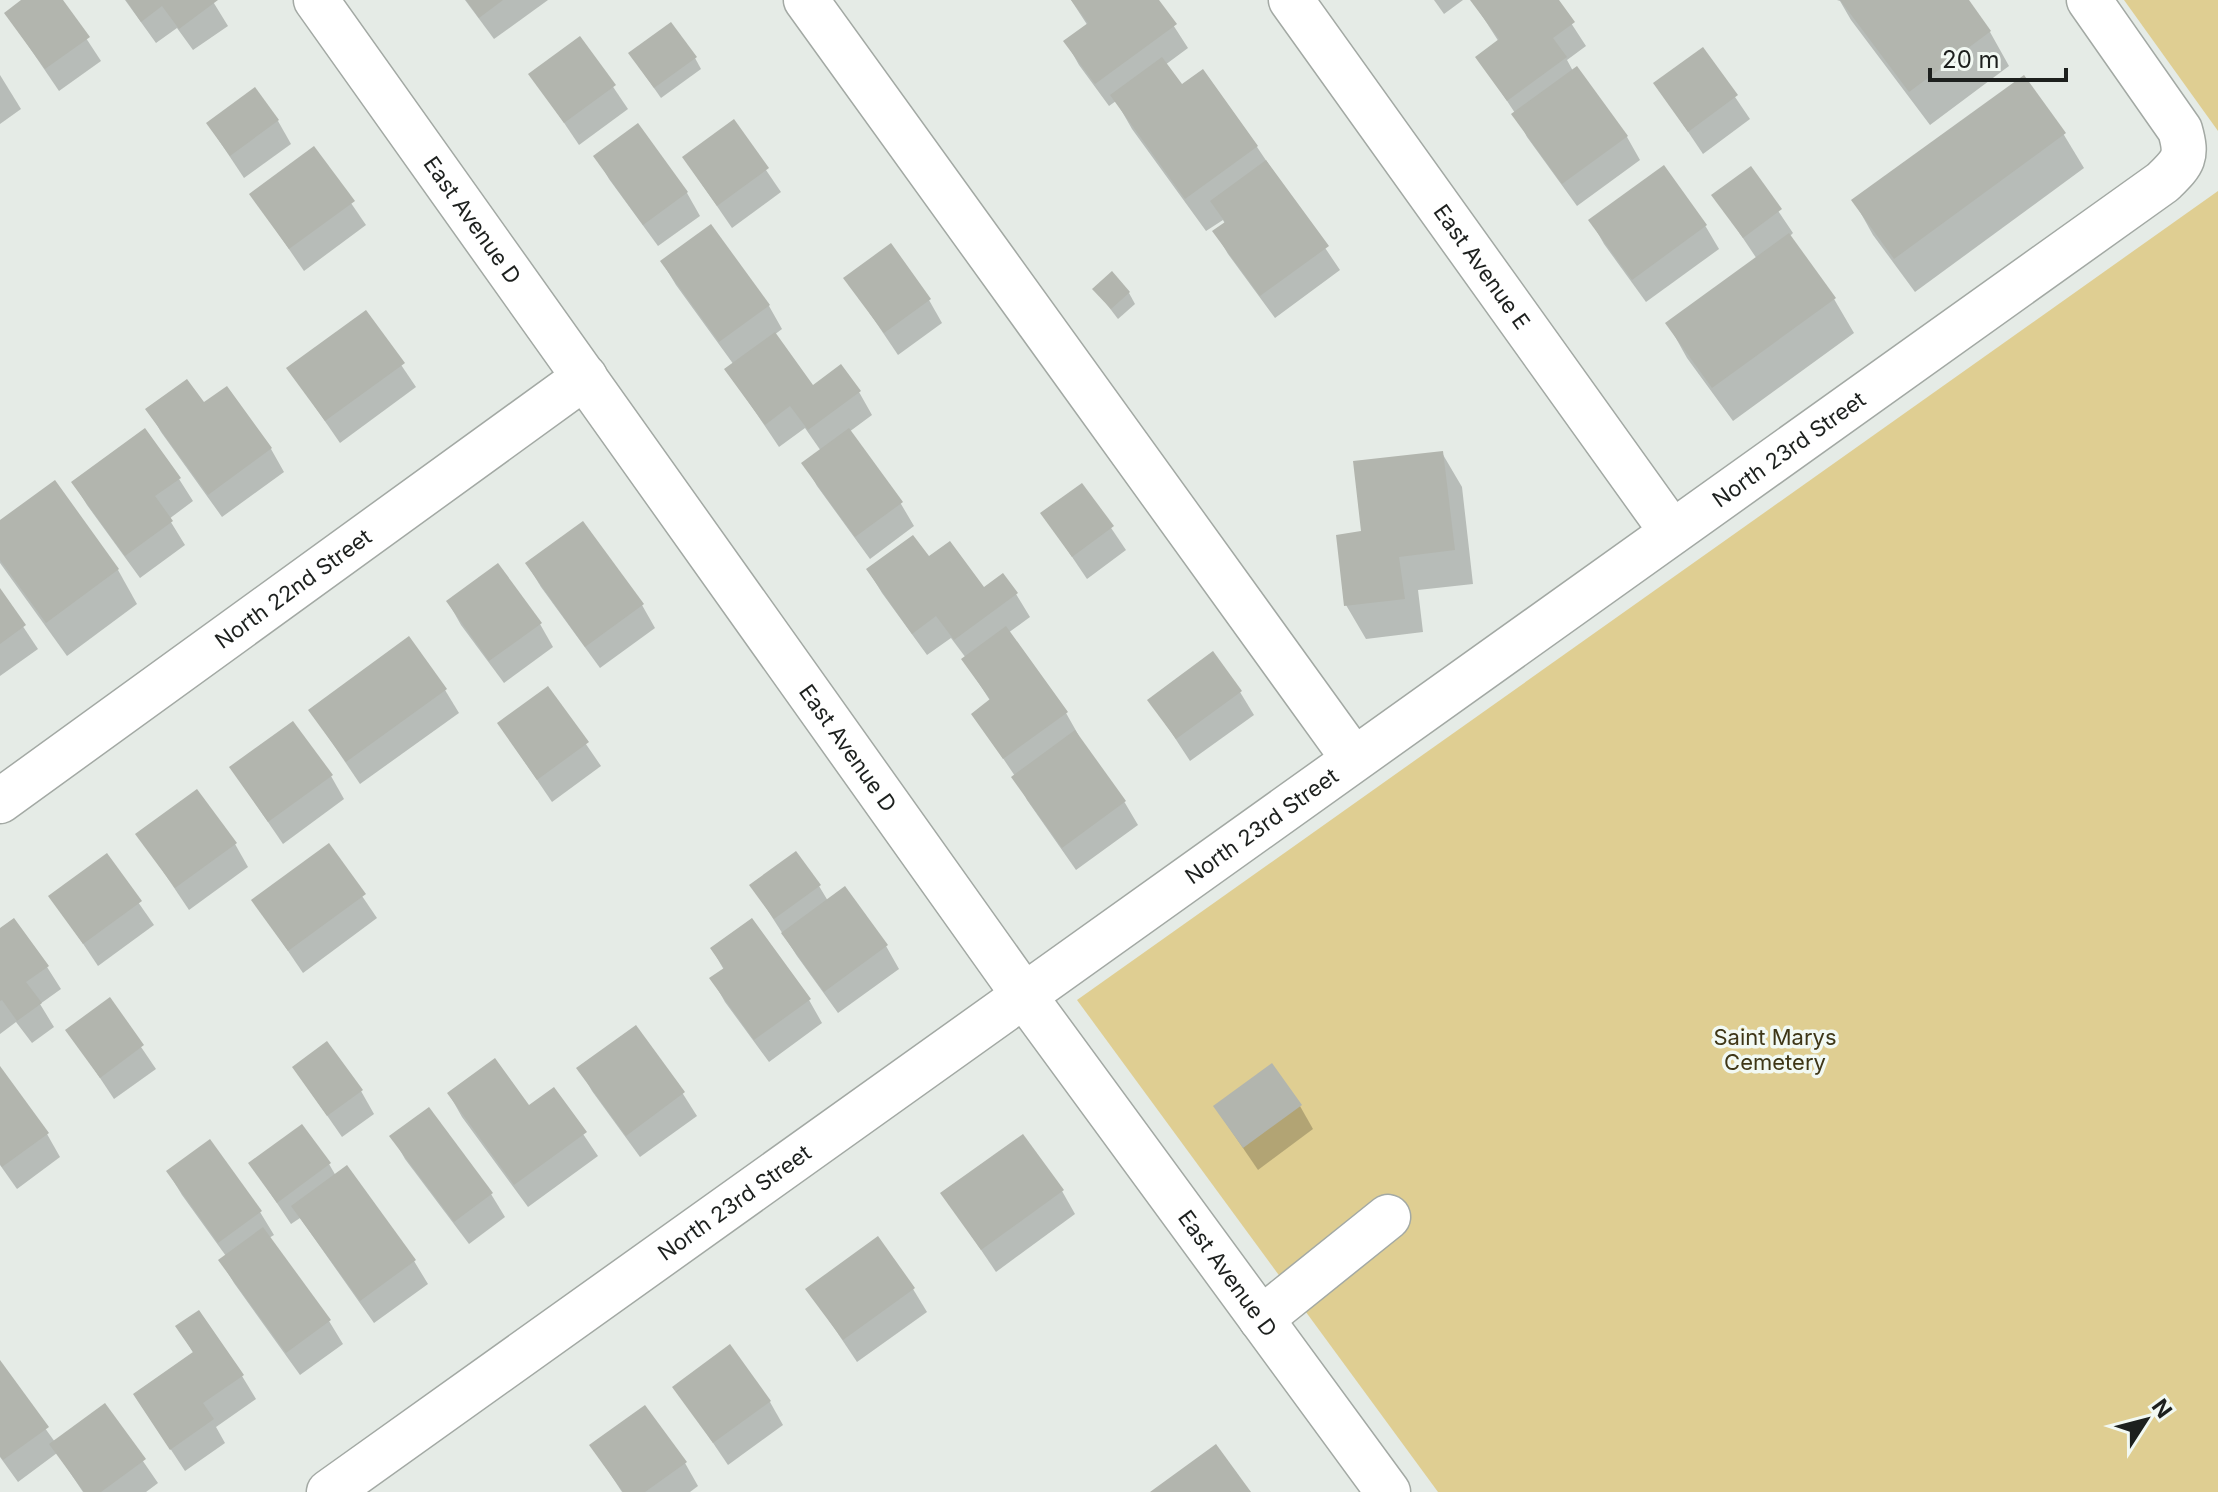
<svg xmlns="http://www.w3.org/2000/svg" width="2218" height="1492" font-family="Inter,sans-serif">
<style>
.green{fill:#dfce92}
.shadow{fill:#0003}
.building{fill:#b2b5ae}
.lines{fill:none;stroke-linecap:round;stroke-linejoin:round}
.minor-casing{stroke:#a3a9a4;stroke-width:47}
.minor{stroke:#fff;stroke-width:44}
.labels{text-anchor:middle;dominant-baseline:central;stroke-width:7;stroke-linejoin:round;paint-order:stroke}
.street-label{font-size:22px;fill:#1d201e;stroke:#f2f9f3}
.park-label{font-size:22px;fill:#3e3617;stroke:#f2f9f3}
</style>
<rect width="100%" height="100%" fill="#e5ebe6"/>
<g class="green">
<polygon points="2124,0 2218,0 2218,131"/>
<polygon points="2218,191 2218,1492 1438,1492 1077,1000"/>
</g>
<g class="shadow">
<polygon points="25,0 61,0 101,61 59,91 6,13"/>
<polygon points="125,0 212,0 228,26 193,50 177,28 156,43"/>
<polygon points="465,0 548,0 494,39"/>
<polygon points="1071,0 1157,0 1188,48 1165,65 1181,87 1257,147 1340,270 1275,318 1228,254 1215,232 1225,224 1223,220 1206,231 1132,129 1116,101 1109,106 1079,65 1066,42 1088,26"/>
<polygon points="1434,0 1463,0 1444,14"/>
<polygon points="1472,0 1556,0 1586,46 1567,60 1573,71 1577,69 1627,137 1640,160 1577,206 1527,137 1515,113 1478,57 1499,42"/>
<polygon points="1837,0 1966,0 1990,32 2009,66 1930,125 1851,20 1840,1"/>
<polygon points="580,38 628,109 579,145 531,74"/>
<polygon points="1703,50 1750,119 1703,154 1656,84"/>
<polygon points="695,58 701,69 661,98 637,64"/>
<polygon points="0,75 21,109 0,124"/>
<polygon points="2023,78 2064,135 2084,168 1915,292 1873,235 1854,201"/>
<polygon points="278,121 291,144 244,178 208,124"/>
<polygon points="733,122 781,192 732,228 684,158"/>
<polygon points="638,126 687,193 700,216 658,246 609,179 596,156"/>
<polygon points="314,149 366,225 304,271 251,194"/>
<polygon points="1663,168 1706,227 1719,249 1646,302 1604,244 1591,221"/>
<polygon points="1750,169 1793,233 1789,237 1834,299 1854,333 1733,421 1687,358 1668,324 1757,259 1714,195"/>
<polygon points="711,226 769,306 782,329 774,335 813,387 859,392 872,415 849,432 901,504 914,526 870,559 817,486 804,463 821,451 805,428 779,447 727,370 734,365 676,285 662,262"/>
<polygon points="846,278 929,300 942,323 898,355"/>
<polygon points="1095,289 1129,293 1135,304 1118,319"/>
<polygon points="366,313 416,387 340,443 289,369"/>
<polygon points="226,388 271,449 284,472 222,517 161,432 148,409 204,405"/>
<polygon points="1442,453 1462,487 1473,584 1418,590 1423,632 1366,639 1346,605 1364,533"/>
<polygon points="179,479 193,501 169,519 185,545 140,578 87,505 73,482"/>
<polygon points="54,483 118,570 137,604 67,656 0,563 0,522"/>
<polygon points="1082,485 1126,550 1087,579 1043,514"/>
<polygon points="928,559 983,590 1016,594 1030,617 1008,633 1066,713 1079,736 1077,737 1125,803 1138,825 1076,870 1027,800 1015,776 973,714 991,702 964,660 966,658 951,638 927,655 882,593 868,570"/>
<polygon points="527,564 642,605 655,628 600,668 541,587"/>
<polygon points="0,592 38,649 0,676"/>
<polygon points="448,602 540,624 553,647 504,683 461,625"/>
<polygon points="548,689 601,766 552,802 499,724"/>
<polygon points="445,690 459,713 360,784 310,710"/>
<polygon points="1240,692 1254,715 1190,761 1150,700"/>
<polygon points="231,768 331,776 344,799 283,844"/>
<polygon points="138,834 235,844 248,867 189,910"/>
<polygon points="328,846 377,918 303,973 254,901"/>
<polygon points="106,856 154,925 98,966 51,896"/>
<polygon points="752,886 819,886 828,901 886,946 899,969 838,1013 797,956"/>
<polygon points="0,931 47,967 61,989 40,1004 54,1027 32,1043 16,1022 0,1034"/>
<polygon points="712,949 809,1000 822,1023 769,1062 725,1002 712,979 724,970"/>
<polygon points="109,1000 156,1069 114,1099 68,1030"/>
<polygon points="635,1027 683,1094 697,1116 640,1157 592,1091 579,1068"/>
<polygon points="294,1068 361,1091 374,1114 342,1137"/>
<polygon points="0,1069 47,1134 60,1157 17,1189 0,1165"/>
<polygon points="553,1090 598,1156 528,1207 462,1117 449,1094 529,1108"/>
<polygon points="1300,1106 1313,1129 1258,1170 1215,1107"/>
<polygon points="429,1109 491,1194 505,1217 469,1244 405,1159 392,1136"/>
<polygon points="209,1142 260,1212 274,1235 269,1238 329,1321 343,1344 300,1375 234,1283 220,1260 226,1256 182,1195 168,1172"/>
<polygon points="250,1163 329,1164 336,1176 347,1168 414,1261 428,1284 374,1323 300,1218 291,1224"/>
<polygon points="1062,1191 1075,1214 996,1272 943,1194"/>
<polygon points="808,1289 913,1289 927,1312 857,1362"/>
<polygon points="178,1327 242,1376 256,1399 216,1427 225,1443 185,1471 135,1395 194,1354"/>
<polygon points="0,1366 55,1442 105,1406 158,1483 146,1492 83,1492 57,1453 18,1482 0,1457"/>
<polygon points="675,1387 770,1402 783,1425 728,1465"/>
<polygon points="592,1446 685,1463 698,1486 690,1492 622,1492"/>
</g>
<g class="building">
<polygon points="21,0 63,0 90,37 45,69 4,13"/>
<polygon points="126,0 218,0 179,29 162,6 141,22"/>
<polygon points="466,0 503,0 479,18"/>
<polygon points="1071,0 1159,0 1177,24 1095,84 1063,41 1088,23"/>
<polygon points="1470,0 1559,0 1575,22 1553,38 1567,57 1507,101 1475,57 1499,39"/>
<polygon points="1840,0 1969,0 1991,31 1909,92"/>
<polygon points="671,22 697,57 654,88 628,53"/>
<polygon points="580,36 616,85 564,123 528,74"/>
<polygon points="1703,47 1738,95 1688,132 1653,83"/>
<polygon points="1162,57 1182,84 1203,69 1258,146 1185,199 1110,95"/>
<polygon points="1577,66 1628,136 1562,184 1511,114"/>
<polygon points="2024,75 2066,133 1894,259 1851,200"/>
<polygon points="255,87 279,120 230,156 206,123"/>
<polygon points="734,119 769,168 717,206 682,157"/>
<polygon points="638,123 688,192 643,225 593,156"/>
<polygon points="314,146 355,201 289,249 249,194"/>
<polygon points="1266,160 1329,246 1260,296 1212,231 1225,222 1210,201"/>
<polygon points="1664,165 1707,225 1632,280 1588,220"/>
<polygon points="1751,166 1782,209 1743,238 1711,195"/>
<polygon points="711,224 770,305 719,342 660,261"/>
<polygon points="1789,233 1836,298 1712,388 1665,323"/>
<polygon points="891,243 931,299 884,333 843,278"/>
<polygon points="1112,271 1130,292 1111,309 1092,289"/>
<polygon points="366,310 405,363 325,421 286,368"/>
<polygon points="775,332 813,385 841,364 861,391 808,430 790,406 765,425 724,369"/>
<polygon points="187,379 204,402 227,386 272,448 208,495 145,409"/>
<polygon points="145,428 181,478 155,496 173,521 125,556 71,482"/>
<polygon points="849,428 903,502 855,537 801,463"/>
<polygon points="1443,451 1455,550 1399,557 1405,599 1344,606 1336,535 1361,531 1353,461"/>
<polygon points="55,480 119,569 46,623 0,560 0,520"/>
<polygon points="1082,483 1114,526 1072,557 1040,513"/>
<polygon points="583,521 644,604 585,647 525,563"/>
<polygon points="913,535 929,556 950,541 984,587 1003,573 1018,593 954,640 936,616 912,634 866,569"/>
<polygon points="498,563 542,623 489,661 446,601"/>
<polygon points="0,588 26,625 0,644"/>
<polygon points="1006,626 1068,712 1003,759 971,714 990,699 961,659"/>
<polygon points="409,636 447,689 346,762 308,710"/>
<polygon points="1213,651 1242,691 1176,739 1147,700"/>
<polygon points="548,686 589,742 537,780 497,723"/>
<polygon points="293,721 333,775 268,822 229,767"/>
<polygon points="1075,730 1126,801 1062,848 1011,777"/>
<polygon points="197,789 237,843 175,888 135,834"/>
<polygon points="329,843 366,894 288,951 251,900"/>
<polygon points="796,851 821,885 774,919 749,885"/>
<polygon points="107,853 142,901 83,944 48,896"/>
<polygon points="845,886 888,945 824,992 781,933"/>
<polygon points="14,918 49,966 26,982 42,1003 17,1021 2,1000 0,1001 0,928"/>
<polygon points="752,918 811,999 754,1040 709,978 724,968 710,948"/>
<polygon points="110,997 144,1045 100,1078 65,1030"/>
<polygon points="636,1025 685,1092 626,1136 576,1068"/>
<polygon points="327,1041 363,1090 327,1116 292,1067"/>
<polygon points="495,1058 529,1105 554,1087 587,1132 514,1185 447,1093"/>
<polygon points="1272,1063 1302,1105 1243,1148 1213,1106"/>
<polygon points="0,1066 49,1133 2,1167 0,1164"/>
<polygon points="429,1107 493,1193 454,1222 389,1136"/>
<polygon points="302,1124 331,1163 277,1203 248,1163"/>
<polygon points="1023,1134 1064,1190 981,1250 940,1193"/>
<polygon points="210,1139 262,1211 218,1243 166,1171"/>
<polygon points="347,1165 416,1260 360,1301 291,1206"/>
<polygon points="263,1227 331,1320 286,1353 218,1260"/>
<polygon points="878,1236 915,1288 843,1340 805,1289"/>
<polygon points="199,1310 244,1375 203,1403 214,1419 170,1450 133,1394 193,1352 175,1326"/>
<polygon points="730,1344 771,1401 713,1443 672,1387"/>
<polygon points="0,1360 49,1427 3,1460 0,1456"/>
<polygon points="105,1403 146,1459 101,1492 84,1492 49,1444"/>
<polygon points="645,1405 687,1462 645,1492 623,1492 589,1445"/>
<polygon points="1216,1444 1251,1492 1150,1492"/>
</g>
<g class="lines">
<defs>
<g id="minor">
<path id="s1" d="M 316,0 L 1023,994 L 1388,1492"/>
<polyline points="806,0 1353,758"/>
<path id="s2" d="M 1291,0 L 1672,532"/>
<path id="s3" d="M 0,801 L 585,377"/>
<polyline points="1261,1319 1388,1217"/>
<path id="s4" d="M 329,1492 L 2163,182 C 2183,162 2188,158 2180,130 L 2089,0"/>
</g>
</defs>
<use href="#minor" class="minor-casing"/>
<use href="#minor" class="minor"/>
</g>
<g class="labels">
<g class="street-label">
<text stroke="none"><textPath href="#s1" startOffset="270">East Avenue D</textPath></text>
<text stroke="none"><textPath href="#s2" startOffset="328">East Avenue E</textPath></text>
<text stroke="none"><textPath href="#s4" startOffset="1794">North 23rd Street</textPath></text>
<text stroke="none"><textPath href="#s3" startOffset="362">North 22nd Street</textPath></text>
<text stroke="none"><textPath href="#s1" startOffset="918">East Avenue D</textPath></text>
<text stroke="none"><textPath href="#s4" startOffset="1146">North 23rd Street</textPath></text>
<text stroke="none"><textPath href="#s4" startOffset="498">North 23rd Street</textPath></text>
<text stroke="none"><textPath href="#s1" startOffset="1566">East Avenue D</textPath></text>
</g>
<g class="park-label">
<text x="1775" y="1037">Saint Marys<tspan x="1775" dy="25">Cemetery</tspan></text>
</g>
</g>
<g transform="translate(2146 1420) rotate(54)" stroke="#f2f9f3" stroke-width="6" paint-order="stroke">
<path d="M0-6L14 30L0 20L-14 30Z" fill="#1d201e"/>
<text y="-12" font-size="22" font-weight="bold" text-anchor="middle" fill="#1d201e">N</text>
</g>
<path d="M1930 68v12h136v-12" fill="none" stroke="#1d201e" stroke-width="4"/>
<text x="1942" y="68" font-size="24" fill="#1d201e" stroke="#f2f9f3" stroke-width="6" paint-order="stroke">20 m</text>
</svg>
